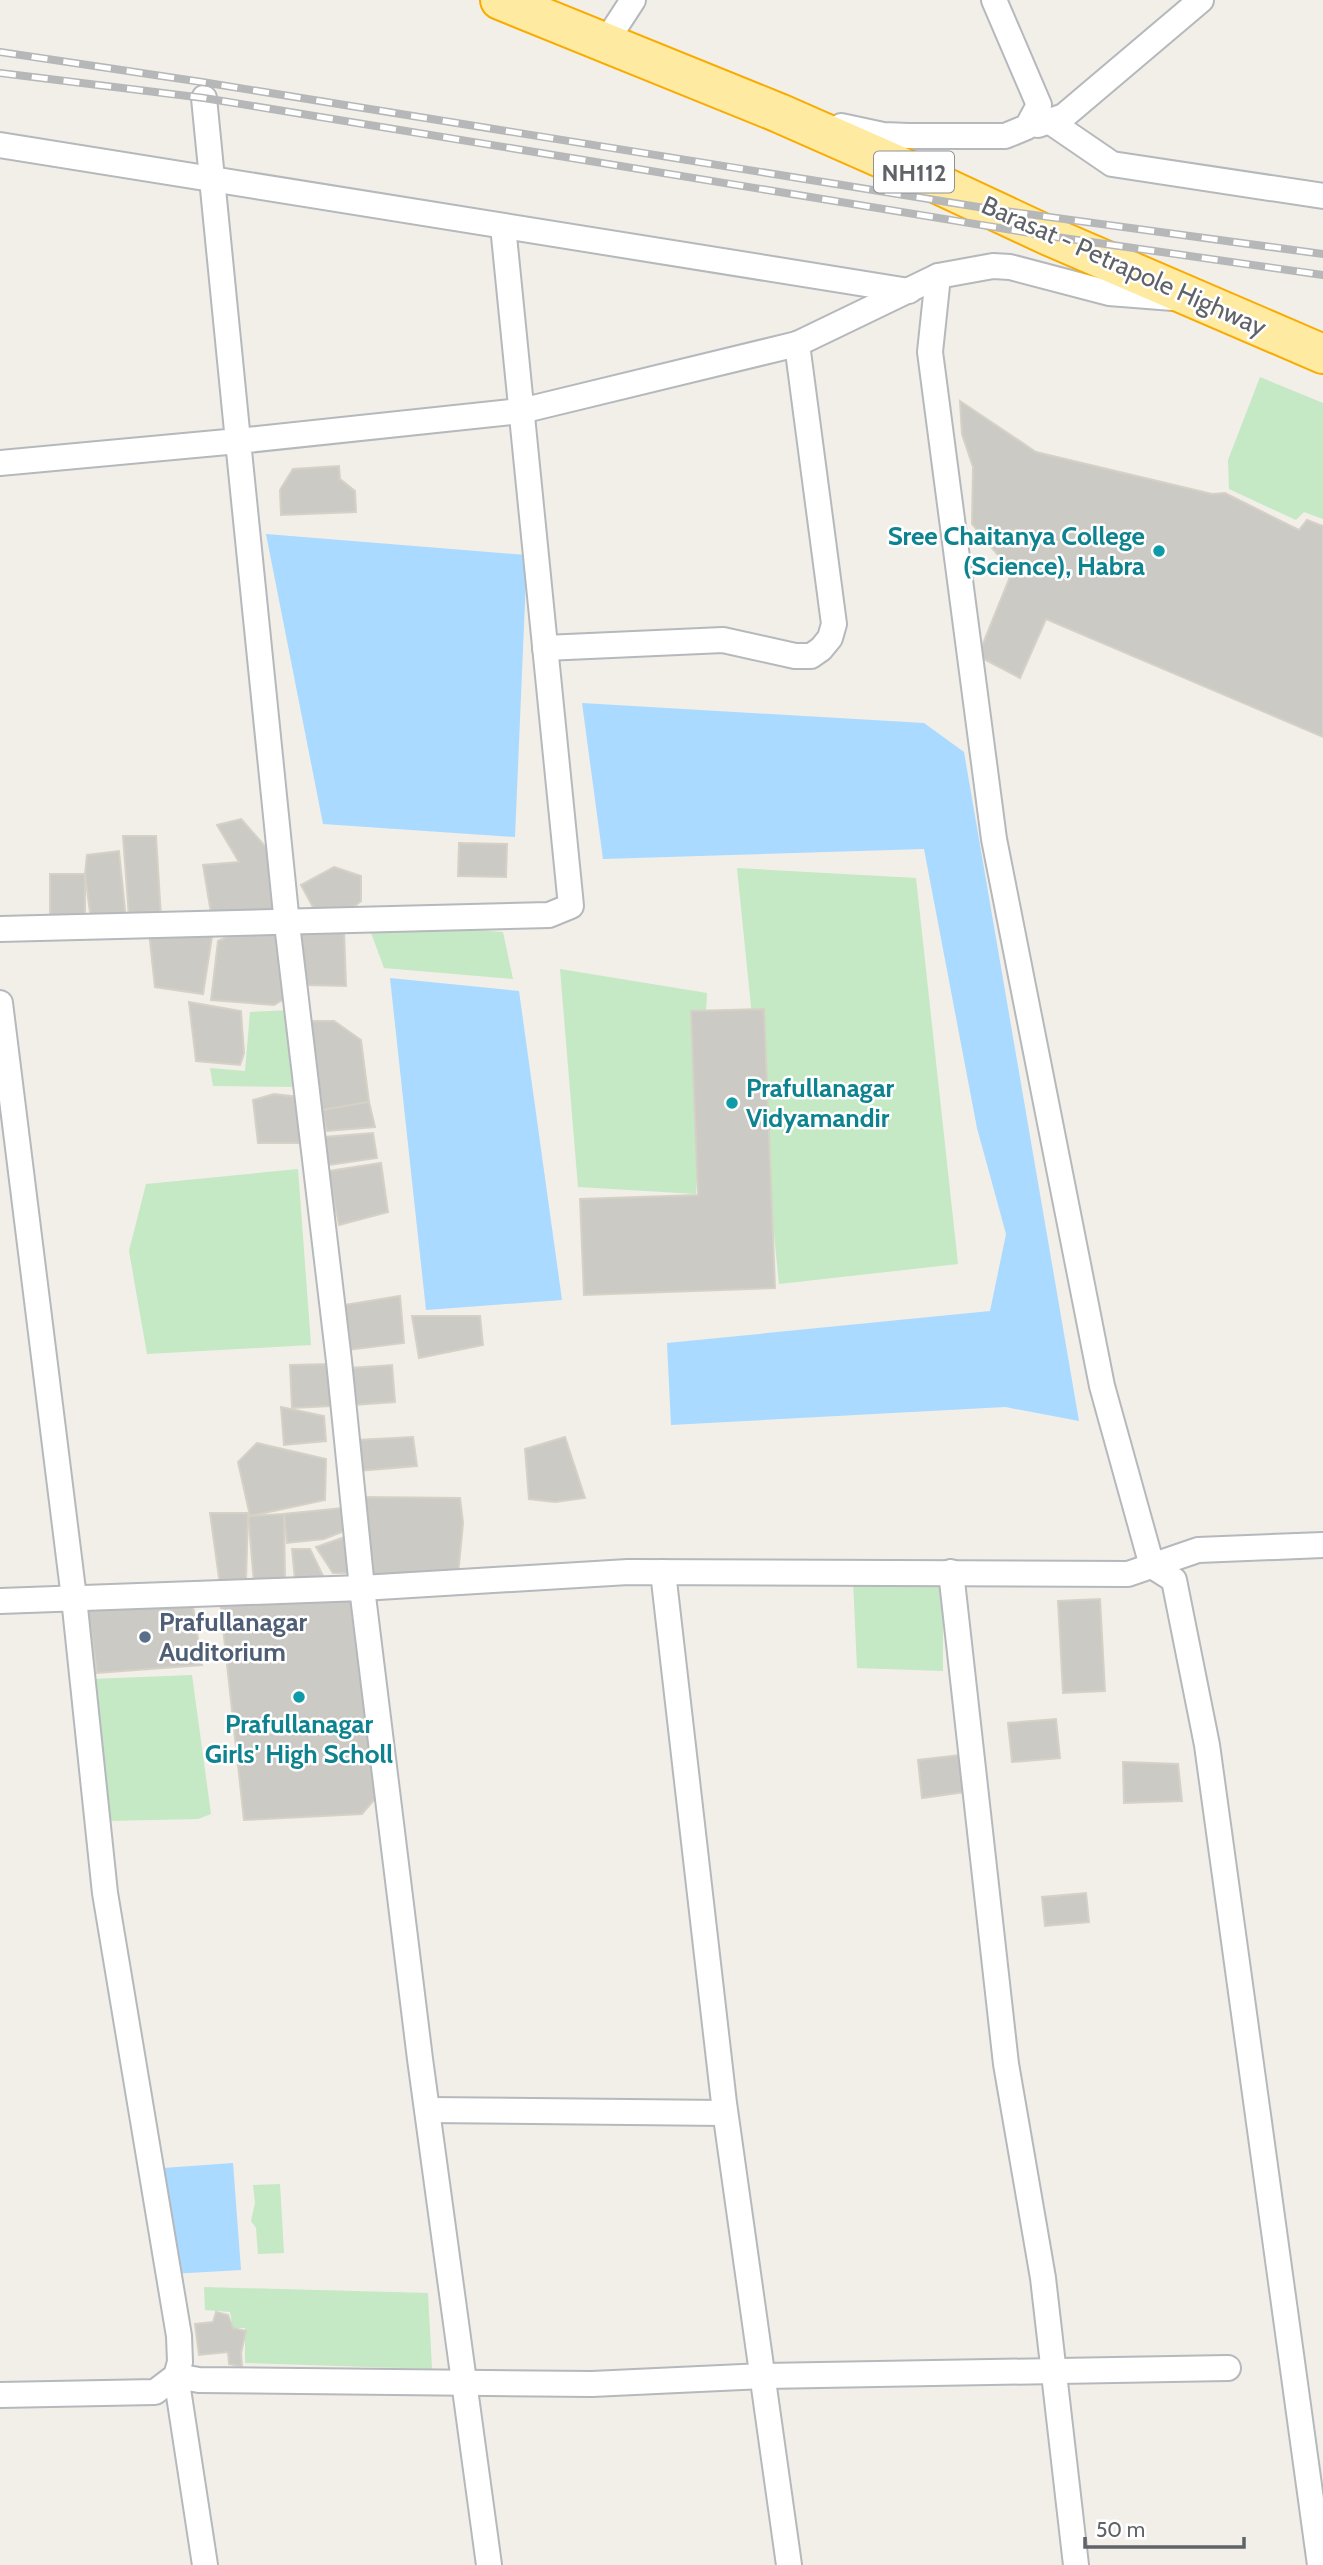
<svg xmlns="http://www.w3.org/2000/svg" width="1323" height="2565" font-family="Cabin,sans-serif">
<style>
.green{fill:#c5e8c5}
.water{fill:#aadaff}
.building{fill:#cccac5;stroke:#d6d1c6;stroke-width:2}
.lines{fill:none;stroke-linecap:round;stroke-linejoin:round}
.minor-casing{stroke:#b5b8bc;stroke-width:28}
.trunk-casing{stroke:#f9ab00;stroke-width:42}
.minor{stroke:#fff;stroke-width:24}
.trunk{stroke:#feeaa1;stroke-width:38}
.rail-casing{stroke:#b6b7b8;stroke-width:8}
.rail{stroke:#fff;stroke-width:5;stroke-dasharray:16;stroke-linecap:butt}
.culture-dot{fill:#0f9aa8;stroke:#fff;stroke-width:2.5}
.service-dot{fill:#5c6f8a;stroke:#fff;stroke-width:2.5}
.labels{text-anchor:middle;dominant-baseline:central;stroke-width:5;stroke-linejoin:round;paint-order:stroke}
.shield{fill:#fff;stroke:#8f9295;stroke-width:2}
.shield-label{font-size:24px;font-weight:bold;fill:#5f6368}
.street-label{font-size:26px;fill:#5f6368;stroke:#fff}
.culture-label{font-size:26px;font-weight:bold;fill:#0d838f;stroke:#fff;text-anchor:end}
.service-label{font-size:26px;font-weight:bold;fill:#4e5e75;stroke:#fff;text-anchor:start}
</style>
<rect width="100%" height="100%" fill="#f1efe8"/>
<g class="green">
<polygon points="1260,377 1323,403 1323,519 1304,512 1296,520 1229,489 1228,460"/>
<polygon points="737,868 916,878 958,1264 779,1284"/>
<polygon points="367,922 503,932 513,979 384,968"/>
<polygon points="560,969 707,993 696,1194 578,1187"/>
<polygon points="291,1010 297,1087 213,1086 210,1068 245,1071 250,1012"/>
<polygon points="298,1169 311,1345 147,1354 129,1251 146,1184"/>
<polygon points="853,1580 943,1582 943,1671 857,1668"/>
<polygon points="192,1675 211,1814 198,1819 106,1821 92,1679"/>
<polygon points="280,2184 284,2253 258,2254 256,2228 251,2221 255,2203 253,2185"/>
<polygon points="204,2287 428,2293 432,2369 245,2363 245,2328 233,2328 230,2312 205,2310"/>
</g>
<g class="water">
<polygon points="266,534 527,555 515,837 323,824"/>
<polygon points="582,703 924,723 964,752 1079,1421 1005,1407 671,1425 667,1343 990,1311 1006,1234 977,1128 924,849 603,859"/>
<polygon points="390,978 519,991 562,1300 426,1310"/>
<polygon points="233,2163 241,2270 171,2274 163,2168"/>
</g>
<g class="building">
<polygon points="960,401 1036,452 1212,494 1225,493 1299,530 1307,520 1323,526 1323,737 1046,619 1020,678 978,656 1012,572 972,524 973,467 962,434"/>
<polygon points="339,466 340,479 355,491 356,512 281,515 280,490 293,469"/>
<polygon points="241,819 272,854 273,917 212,919 203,865 239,862 217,825"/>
<polygon points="123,836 156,836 161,917 129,917"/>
<polygon points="459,843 507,844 506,877 458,876"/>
<polygon points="119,851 126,920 91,920 85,874 87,855"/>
<polygon points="334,867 361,876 361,901 350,910 314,909 301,885"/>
<polygon points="50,874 85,874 85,921 50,920"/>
<polygon points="298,930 344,930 346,986 305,985"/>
<polygon points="149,932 212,937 203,994 155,987"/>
<polygon points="279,932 289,996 274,1005 211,1000 218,941 236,933"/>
<polygon points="189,1002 241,1011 244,1053 240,1065 196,1061"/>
<polygon points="764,1009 775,1288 584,1295 580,1199 698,1195 691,1011"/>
<polygon points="311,1021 334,1021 361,1040 369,1102 322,1110 309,1041"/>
<polygon points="274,1094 299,1097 301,1143 258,1143 253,1100"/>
<polygon points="369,1102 375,1127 327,1131 322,1110"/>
<polygon points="373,1133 377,1158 328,1165 324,1137"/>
<polygon points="381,1163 388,1212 339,1225 328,1171"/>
<polygon points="400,1296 404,1343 348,1350 344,1305"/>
<polygon points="412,1316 480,1316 483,1345 419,1358"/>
<polygon points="330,1364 331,1406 292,1408 290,1365"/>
<polygon points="392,1365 395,1402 354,1405 351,1368"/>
<polygon points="281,1407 324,1416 326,1441 284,1445"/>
<polygon points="413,1437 417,1466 358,1471 357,1440"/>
<polygon points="565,1437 585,1498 555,1502 529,1499 525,1449"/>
<polygon points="257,1443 326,1459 325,1500 250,1516 238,1462"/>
<polygon points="363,1497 460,1498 463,1523 458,1575 371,1577"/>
<polygon points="342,1508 344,1531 324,1539 287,1543 284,1514"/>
<polygon points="210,1513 248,1513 246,1581 220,1585"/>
<polygon points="248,1513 250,1516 284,1514 285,1581 254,1583"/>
<polygon points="348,1536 349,1573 333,1573 316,1547"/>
<polygon points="292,1549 310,1549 325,1580 295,1580"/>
<polygon points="355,1597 380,1793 362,1814 244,1820 220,1600"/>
<polygon points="1100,1599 1105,1691 1063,1693 1058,1601"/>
<polygon points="193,1606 202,1665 97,1673 88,1610"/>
<polygon points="1056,1719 1060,1758 1012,1762 1008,1723"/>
<polygon points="960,1755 966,1792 922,1798 918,1760"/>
<polygon points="1123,1762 1178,1764 1182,1801 1124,1803"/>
<polygon points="1086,1893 1089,1922 1045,1926 1042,1897"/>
<polygon points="216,2312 228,2315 233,2328 246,2331 241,2353 242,2367 229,2364 228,2352 199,2355 195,2324 213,2322"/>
</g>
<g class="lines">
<defs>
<g id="minor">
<polyline points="605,43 633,0"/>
<polyline points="1052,123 1112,164 1323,196"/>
<polyline points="1038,125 1064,116 1201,0"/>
<polyline points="841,126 883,135 909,136 1005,136 1027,127 1039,105 994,0"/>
<polyline points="0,145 909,291"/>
<polyline points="938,276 930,352 994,839 1102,1386 1152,1566 1174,1580 1207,1745 1320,2565"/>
<polyline points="1173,298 1109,293 1010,267 993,266 938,276 797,344 521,411 238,441 287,924 339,1361 362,1588 628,1572 1128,1574 1198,1550 1323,1545"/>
<polyline points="0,463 238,441 204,98"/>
<polyline points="545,648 723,640 795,656 811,656 821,649 830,638 834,624 797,344"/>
<polyline points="0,929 549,915 571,906 503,226"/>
<polyline points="0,1003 74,1598 105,1893 179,2336 180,2362 176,2376 155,2392 0,2395"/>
<polyline points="663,1572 724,2103 789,2565"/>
<polyline points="951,1572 1006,2064 1043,2278 1076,2565"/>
<polyline points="0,1601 362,1588 420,2059 489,2565"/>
<polyline points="428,2110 725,2113"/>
<polyline points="205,2565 176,2376 199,2380 592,2384 764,2376 1228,2368"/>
</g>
<polyline id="trunk" points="500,0 779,113 897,165 1049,236 1323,354"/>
</defs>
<use href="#minor" class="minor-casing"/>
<use href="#trunk" class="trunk-casing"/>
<use href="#minor" class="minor"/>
<use href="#trunk" class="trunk"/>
<defs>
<g id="rail">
<polyline points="0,52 202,82 997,210 1323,254"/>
<polyline points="0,73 204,98 1049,236 1323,275"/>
</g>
</defs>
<use href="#rail" class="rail-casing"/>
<use href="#rail" class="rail"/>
</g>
<g class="culture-dot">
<circle cx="1159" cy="551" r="7"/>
<circle cx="732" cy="1103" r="7"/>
<circle cx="299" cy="1697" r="7"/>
</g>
<circle class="service-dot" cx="145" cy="1637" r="7"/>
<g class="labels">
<rect class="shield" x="874" y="151.5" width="80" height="41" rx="5"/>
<g class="shield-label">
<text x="914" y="172">NH112</text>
</g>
<g class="street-label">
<text transform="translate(1124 266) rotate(24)">Barasat - Petrapole Highway</text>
</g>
<g class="culture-label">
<text x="1145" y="536">Sree Chaitanya College<tspan x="1145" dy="30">(Science), Habra</tspan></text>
<text x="746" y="1088" text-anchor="start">Prafullanagar<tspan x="746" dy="30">Vidyamandir</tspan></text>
<text x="299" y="1724" text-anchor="middle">Prafullanagar<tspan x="299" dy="30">Girls' High Scholl</tspan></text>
</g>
<g class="service-label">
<text x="159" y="1622">Prafullanagar<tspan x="159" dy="30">Auditorium</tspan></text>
</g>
</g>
<path d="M1085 2537v10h159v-10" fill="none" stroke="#5f6368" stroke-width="3.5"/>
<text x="1096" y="2537" font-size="21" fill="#5f6368" stroke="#ffffff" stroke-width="5" paint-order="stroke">50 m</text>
</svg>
